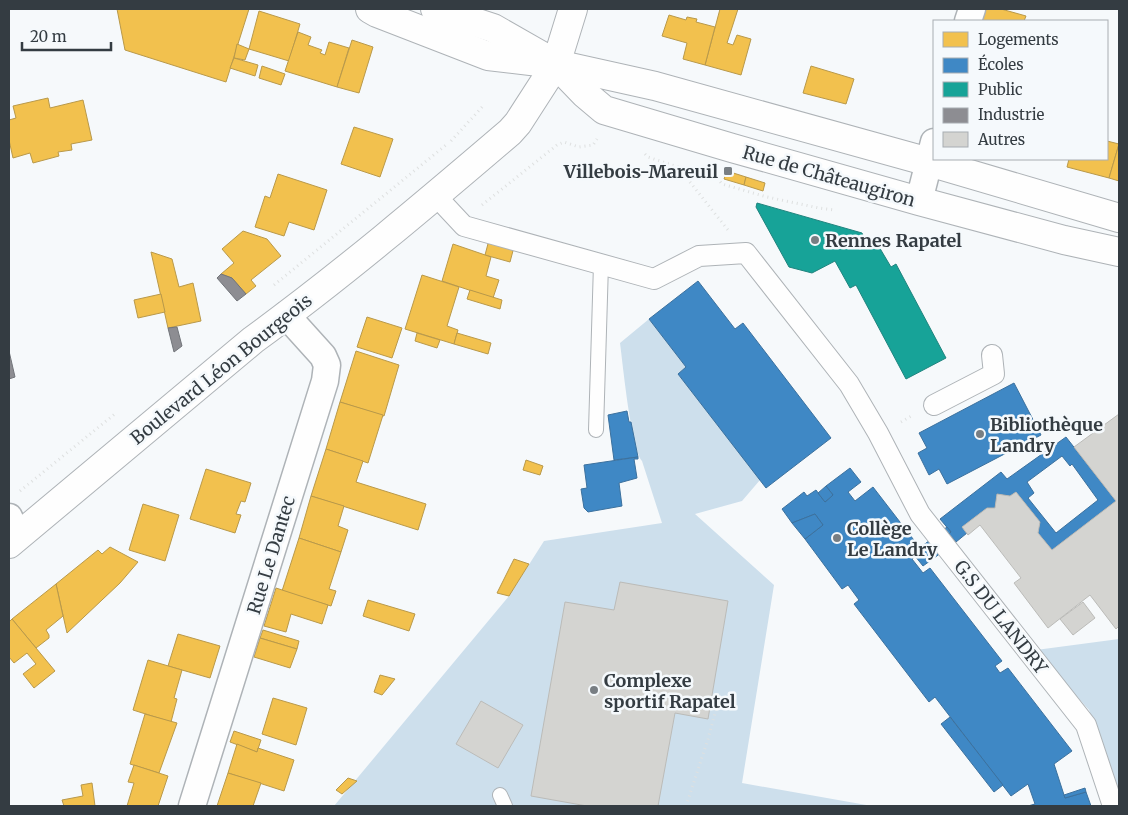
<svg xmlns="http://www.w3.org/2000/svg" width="1128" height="815" font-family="Merriweather,serif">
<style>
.green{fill:#cddfec}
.homes{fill:#f2c14e;stroke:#b9994a}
.schools{fill:#3f88c5;stroke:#3c719e;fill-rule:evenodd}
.public{fill:#17a398;stroke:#20847e}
.industry{fill:#8d8d92;stroke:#72757a}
.building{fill:#d4d4d1;stroke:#bbbbb8}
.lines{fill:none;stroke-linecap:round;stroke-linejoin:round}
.service-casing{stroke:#aeb3b7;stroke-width:16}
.pedestrian-casing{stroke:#aeb3b7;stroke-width:22}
.minor-casing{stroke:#aeb3b7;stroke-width:29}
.secondary-casing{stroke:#aeb3b7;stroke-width:30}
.path{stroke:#dee0e0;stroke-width:3;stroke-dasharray:1 4;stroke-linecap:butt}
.service{stroke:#fefefe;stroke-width:14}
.pedestrian{stroke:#fefefe;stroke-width:20}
.minor{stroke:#fefefe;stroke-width:26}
.secondary{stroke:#fefefe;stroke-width:28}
.poi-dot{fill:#787e83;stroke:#f5f9fc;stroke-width:2}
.labels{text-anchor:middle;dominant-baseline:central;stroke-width:5;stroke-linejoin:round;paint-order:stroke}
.poi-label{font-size:18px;font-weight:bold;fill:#343c42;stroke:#f5f9fc;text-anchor:start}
.street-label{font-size:18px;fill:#343c42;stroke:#f5f9fc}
</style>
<rect width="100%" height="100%" fill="#f6f9fb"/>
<g class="green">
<path d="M 649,319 L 686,367 L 678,374 L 760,480 L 742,501 L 695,514 L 774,585 L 742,783 L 872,806 L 334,806 L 509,596 L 544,541 L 662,523 L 642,461 C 631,448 623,365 620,343 Z"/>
<polygon points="1119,639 1119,793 1109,762 1089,710 1036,650"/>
</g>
<g class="homes">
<polygon points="117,9 249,9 226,82 125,50"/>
<polygon points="720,9 738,9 727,43 733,45 737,35 751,39 741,75 705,65"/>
<polygon points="981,9 1001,9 1026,16 1024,21 977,21"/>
<polygon points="259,11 300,24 289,61 249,49"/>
<polygon points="669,15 686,20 687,17 697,19 696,22 715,27 705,65 683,59 687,43 662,36"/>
<polygon points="298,32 311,37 308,45 322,50 320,53 325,55 329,42 349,48 337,87 285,71"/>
<polygon points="352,40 373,47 359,93 337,87"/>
<polygon points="237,44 249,49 245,60 234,58"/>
<polygon points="234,58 258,65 255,76 230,68"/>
<polygon points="262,66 285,74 281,85 259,78"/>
<polygon points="811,66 854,79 846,104 803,93"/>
<polygon points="48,98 50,108 83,100 92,140 71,144 72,150 58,152 59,156 33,163 30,153 13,158 9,140 9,120 16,118 13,106"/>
<polygon points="354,127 393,139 380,177 341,164"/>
<polygon points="1107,141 1119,144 1109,178 1067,167 1069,159 1107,159"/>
<polygon points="1119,144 1119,181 1109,178"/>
<polygon points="727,171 746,177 744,185 724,179"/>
<polygon points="278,174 327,190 314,230 289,222 284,236 255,227 265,196 270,198"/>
<polygon points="746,177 765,183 763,191 744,185"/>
<polygon points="243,231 267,239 281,256 251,280 256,286 246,294 232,278 221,274 234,263 222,249"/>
<polygon points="489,240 514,247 510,262 485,255"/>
<polygon points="453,244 491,257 486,276 499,280 493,298 442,281"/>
<polygon points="151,252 172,259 179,287 193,283 201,321 168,328"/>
<polygon points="422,275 459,287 447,326 458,330 454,344 405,329"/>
<polygon points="470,290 502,300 500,309 467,299"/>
<polygon points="161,294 165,312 138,318 134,300"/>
<polygon points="367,317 402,328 392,358 357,347"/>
<polygon points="417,333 440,340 437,348 415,341"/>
<polygon points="457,333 491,343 488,354 454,344"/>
<polygon points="356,351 399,365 384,416 340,402"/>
<polygon points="340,402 383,415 368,463 326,449"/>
<polygon points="326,449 363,461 356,482 426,504 418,530 311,496"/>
<polygon points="526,460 543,466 540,475 523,470"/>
<polygon points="206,469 251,483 245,502 241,501 236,514 241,515 235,533 190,519"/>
<polygon points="311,496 344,506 338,526 348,530 341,552 299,538"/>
<polygon points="143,504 179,515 165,561 129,550"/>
<polygon points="299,538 341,552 329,589 336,591 331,606 282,591"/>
<polygon points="110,547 138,562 120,583 67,633 56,584 98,550 102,554"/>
<polygon points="514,559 529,564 509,596 497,593"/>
<polygon points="56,584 63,616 46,630 49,635 49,638 36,648 12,619"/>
<polygon points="276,588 328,605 322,624 291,614 286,632 264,626"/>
<polygon points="368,600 415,614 409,631 363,616"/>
<polygon points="12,619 55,671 34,688 23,674 36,664 27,653 14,663 9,657 9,622"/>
<polygon points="263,630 299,641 297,649 260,638"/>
<polygon points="178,634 220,646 210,678 168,666"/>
<polygon points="260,638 297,649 290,668 254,657"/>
<polygon points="148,660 182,670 174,698 177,699 171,722 133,710"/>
<polygon points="380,675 395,679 382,695 374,692"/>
<polygon points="273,698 307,708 296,745 262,734"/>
<polygon points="145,714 177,723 159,773 130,764"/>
<polygon points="234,731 261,740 257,752 230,742"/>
<polygon points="237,744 257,752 258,748 294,760 284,791 228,773"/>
<polygon points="134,765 168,776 158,806 127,806 134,783 128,782"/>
<polygon points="228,773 261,783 253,806 217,806"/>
<polygon points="348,778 357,781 342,794 336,790"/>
<polygon points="92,783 95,806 64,806 62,800 83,796 81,785"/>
</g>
<g class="schools">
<polygon points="698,281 735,329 743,323 831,438 766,488 678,374 686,367 649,319"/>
<polygon points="1014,383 1041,435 947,484 939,469 929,475 918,453 927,448 919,433"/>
<polygon points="627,411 629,422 631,422 638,457 614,460 608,415"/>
<path d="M 1066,437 L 1116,501 L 1052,550 L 1038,533 L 1040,522 L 1016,492 L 1010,496 L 997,494 L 995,508 L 987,508 L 962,527 L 967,533 L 956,542 L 949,534 L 951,532 L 940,519 L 1001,472 L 1007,479 ZM 1062,456 L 1070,466 L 1072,464 L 1098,500 L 1056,533 L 1028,498 L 1034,493 L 1027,482 Z"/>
<polygon points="638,457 638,459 634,459 637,478 619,483 622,506 588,512 584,508 581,489 587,488 584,465"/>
<polygon points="850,468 861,482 848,492 855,501 873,487 920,548 917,550 919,553 912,559 923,573 930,568 1002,661 995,666 1000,673 1008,668 1072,751 1054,764 1065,798 1086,792 1091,806 1028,806 1035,804 1028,784 1011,796 935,697 929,702 854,604 859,600 848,585 842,589 805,539 823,525 815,514 792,523 782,509 804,492 807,496 816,490 825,502 833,495 826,486"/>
<polygon points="826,486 833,495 825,502 818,493"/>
<polygon points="815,514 823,525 805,539 792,523"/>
<polygon points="947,527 951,532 949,534 956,542 923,566 915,556 919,553 917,550"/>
<polygon points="950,717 1003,785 994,792 941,724"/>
<polygon points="1085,788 1086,792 1065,798 1064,795"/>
</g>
<polygon class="public" points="757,203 862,233 867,245 875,240 891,267 896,264 946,358 906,379 856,285 850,288 835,261 812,273 789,267 756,207"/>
<g class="industry">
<polygon points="221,274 232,278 246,294 237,301 217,278"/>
<polygon points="177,327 182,346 174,352 168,328"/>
<polygon points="9,351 15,377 9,379"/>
</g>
<g class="building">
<polygon points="1119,414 1119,626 1116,629 1090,595 1048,628 1014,583 1021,578 980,525 968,535 962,527 987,508 995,508 997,494 1010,496 1016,492 1040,522 1038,533 1052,550 1116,501 1074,447"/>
<polygon points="620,582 728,601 708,719 675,713 658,806 587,806 531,796 565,602 614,610"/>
<polygon points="1083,602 1095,618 1073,635 1060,619"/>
<polygon points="481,701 523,725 498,768 456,744"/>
</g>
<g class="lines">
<defs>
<g id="service">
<polyline points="596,430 601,264"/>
<polyline points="500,795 505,806"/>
</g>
<g id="pedestrian">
<polyline points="435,195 464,226 654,279 699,256 746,253 849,384 878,433 920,514 1086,725 1113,806"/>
<polyline points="934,405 994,374 992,355"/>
</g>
<g id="minor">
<polyline points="968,21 972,9"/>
<polyline points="919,201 934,142"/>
<polyline points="9,517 18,536"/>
<polyline points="192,806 325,381 327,365 323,356 286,315"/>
</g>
<g id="secondary">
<polyline points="370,9 377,13 488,56 556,64 655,86 929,162 1119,218"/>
<polyline points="435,9 493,28 556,64 585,94 604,110 732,148 919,201 1064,240 1119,252"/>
<path d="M 9,544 L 253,340 C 342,275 427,203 510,132 L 518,123 L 556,64 L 573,9"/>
</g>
</defs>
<use href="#service" class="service-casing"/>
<use href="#pedestrian" class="pedestrian-casing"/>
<use href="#minor" class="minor-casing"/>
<use href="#secondary" class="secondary-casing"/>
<g class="path">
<polyline points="611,10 611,9"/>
<polyline points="451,141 484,105"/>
<polyline points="645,154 648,157 678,167 728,230"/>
<polyline points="714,174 722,184 767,197 819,208 835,210"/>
<polyline points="482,205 557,145 564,142 579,147 593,145 597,139"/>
<polyline points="274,285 446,145"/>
<polyline points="901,422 913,415"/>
<polyline points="20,491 116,413"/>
<polyline points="686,806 708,739 717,706"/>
</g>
<use href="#service" class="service"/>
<use href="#pedestrian" class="pedestrian"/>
<use href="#minor" class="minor"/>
<use href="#secondary" class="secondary"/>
</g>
<g class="poi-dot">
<rect x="723" y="166" width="10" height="10" rx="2.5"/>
<circle cx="815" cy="240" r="5"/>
<circle cx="980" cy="434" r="5"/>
<circle cx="837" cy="538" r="5"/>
<circle cx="594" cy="690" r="5"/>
</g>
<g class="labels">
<g class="poi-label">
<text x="718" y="171" text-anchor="end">Villebois-Mareuil</text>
<text x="825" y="240">Rennes Rapatel</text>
<text x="990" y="424">Bibliothèque<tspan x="990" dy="21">Landry</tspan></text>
<text x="847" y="528">Collège<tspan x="847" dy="21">Le Landry</tspan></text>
<text x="604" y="680">Complexe<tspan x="604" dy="21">sportif Rapatel</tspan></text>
</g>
<g class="street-label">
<text transform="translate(829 176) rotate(16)">Rue de Châteaugiron</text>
<text transform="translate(221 369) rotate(-39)">Boulevard Léon Bourgeois</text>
<text transform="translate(271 555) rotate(-73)">Rue Le Dantec</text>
<text transform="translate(1001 617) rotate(52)">G.S DU LANDRY</text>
</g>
</g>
<rect width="1128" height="815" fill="none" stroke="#343c42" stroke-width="20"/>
<rect x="933" y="20" width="175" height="140" fill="#f5f9fc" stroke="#a8adb2"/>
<rect x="943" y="32" width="25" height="15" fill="#f2c14e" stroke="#a8adb2"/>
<text x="978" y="45" font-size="15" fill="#343c42">Logements</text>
<rect x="943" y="58" width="25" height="15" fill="#3f88c5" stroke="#a8adb2"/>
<text x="978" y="70" font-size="15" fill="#343c42">Écoles</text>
<rect x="943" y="82" width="25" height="15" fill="#17a398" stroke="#a8adb2"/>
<text x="978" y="95" font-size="15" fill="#343c42">Public</text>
<rect x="943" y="108" width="25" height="15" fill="#8d8d92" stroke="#a8adb2"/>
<text x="978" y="120" font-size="15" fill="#343c42">Industrie</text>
<rect x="943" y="132" width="25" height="15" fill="#d4d4d1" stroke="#a8adb2"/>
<text x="978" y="145" font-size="15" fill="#343c42">Autres</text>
<path d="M22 42v8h89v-8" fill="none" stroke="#343c42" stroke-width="2.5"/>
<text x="30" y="42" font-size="15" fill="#343c42" stroke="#f5f9fc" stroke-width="4" paint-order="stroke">20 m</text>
</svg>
